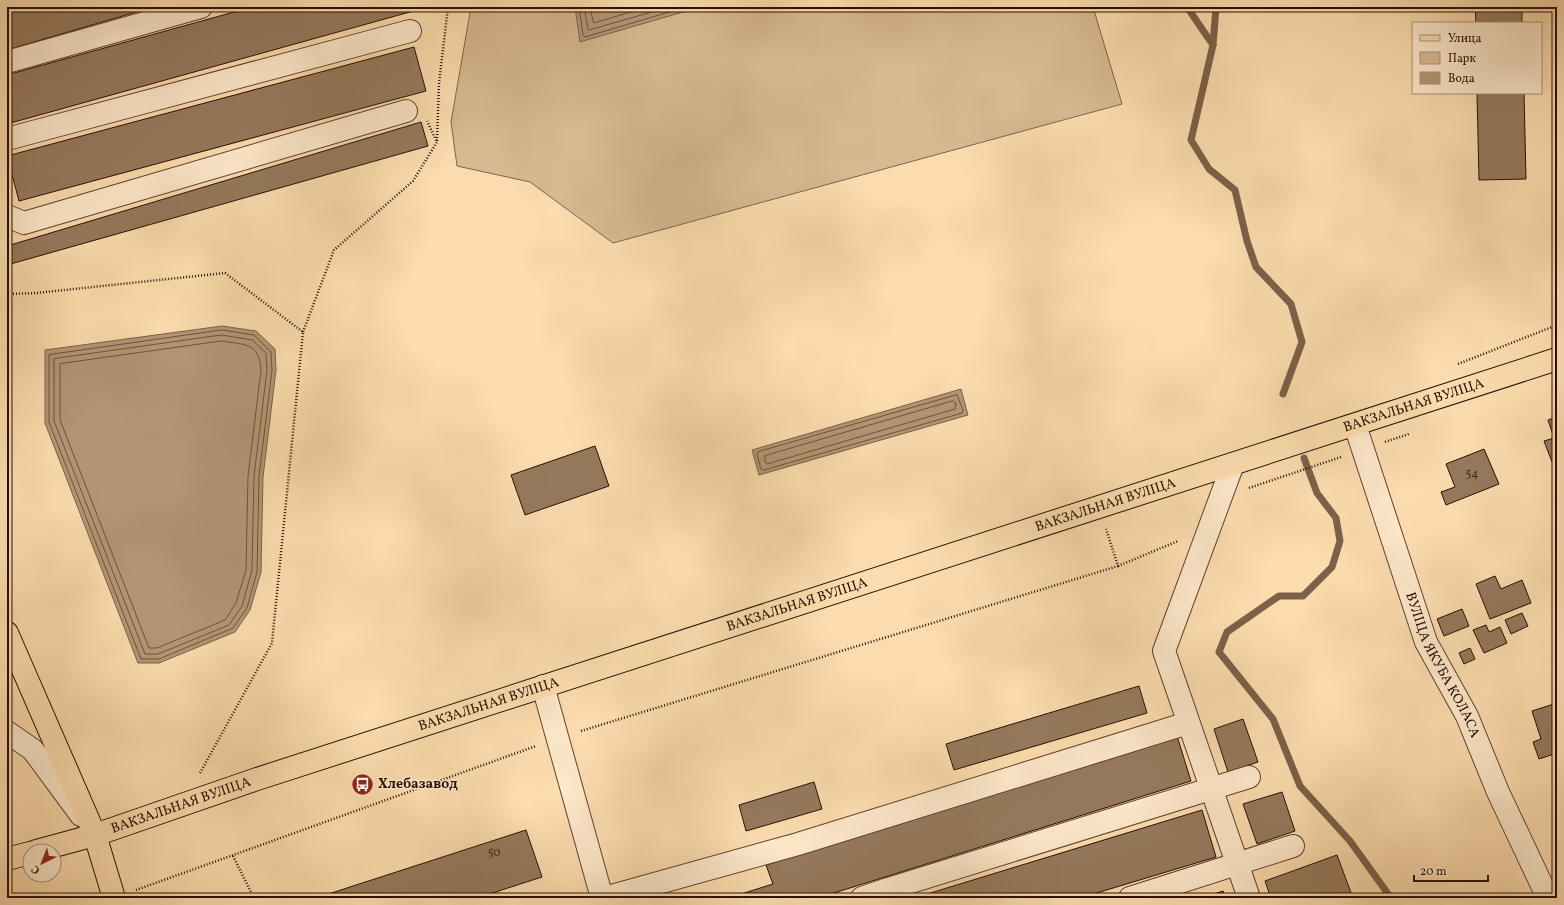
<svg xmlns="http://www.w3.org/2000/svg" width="1564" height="905" font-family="Vollkorn,serif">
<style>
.green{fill:#d8b991;stroke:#80644b}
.water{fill:#b49675;stroke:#7c6048}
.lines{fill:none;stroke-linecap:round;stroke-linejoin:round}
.shore{stroke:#6e523d;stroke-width:1}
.stream{stroke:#7c6048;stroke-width:7}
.building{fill:#96795d;stroke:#280e05}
.minor-casing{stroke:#5d422f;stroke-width:24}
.major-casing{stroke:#280e05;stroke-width:24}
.path{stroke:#280e05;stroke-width:2.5;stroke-dasharray:1 2;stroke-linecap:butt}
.minor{stroke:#fde8ca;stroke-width:22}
.major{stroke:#fcdcae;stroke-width:22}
.labels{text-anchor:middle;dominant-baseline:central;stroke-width:3;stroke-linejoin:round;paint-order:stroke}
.number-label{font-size:12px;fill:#44291b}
.street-label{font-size:14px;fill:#280e05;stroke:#fde8ca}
.poi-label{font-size:14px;font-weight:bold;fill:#280e05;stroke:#fde8ca;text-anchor:start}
</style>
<rect width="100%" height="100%" fill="#fcdcae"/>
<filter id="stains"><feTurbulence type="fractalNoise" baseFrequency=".005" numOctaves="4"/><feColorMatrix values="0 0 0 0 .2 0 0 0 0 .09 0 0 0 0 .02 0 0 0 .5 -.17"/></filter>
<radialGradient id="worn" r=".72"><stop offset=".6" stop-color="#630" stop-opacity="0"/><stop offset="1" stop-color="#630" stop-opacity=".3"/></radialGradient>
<polygon class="green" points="471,7 1093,7 1122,104 613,243 530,182 457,166 451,122"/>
<g class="water">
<polygon points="575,7 700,7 580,42"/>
<polygon points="222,326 256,331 275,349 276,370 263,477 261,572 250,610 235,632 159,663 138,663 45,423 45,350"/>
<polygon points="961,389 968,415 759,475 752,450"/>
</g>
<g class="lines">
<g class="shore">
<polyline points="579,7 583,35 585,37 686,7"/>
<polyline points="584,7 588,29 589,30 669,7"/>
<polyline points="590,7 593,21 594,23 647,7"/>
<polygon points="222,330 254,335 271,352 272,370 259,476 257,572 247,608 233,628 159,659 141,659 49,422 49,355"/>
<polygon points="222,335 252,340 266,353 267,370 254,476 252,570 242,606 229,625 158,654 145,654 54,421 54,359"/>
<path d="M 222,341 C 245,345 259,342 261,370 L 248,476 L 246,570 L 236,603 L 225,620 L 157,648 L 149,648 L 60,420 L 60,364 Z"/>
<polygon points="957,395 963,410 962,413 764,470 761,469 757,455 758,452"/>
<polygon points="953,401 956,403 955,409 767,464 765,462 765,456"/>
</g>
<g class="stream">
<polyline points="1187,7 1213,45"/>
<polyline points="1216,7 1213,45 1191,140 1209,169 1235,190 1247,241 1256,267 1291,304 1302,342 1283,394"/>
<polyline points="1304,458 1317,493 1336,518 1340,541 1332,567 1303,596 1279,596 1227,632 1219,652 1273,719 1300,786 1350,841 1391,898"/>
</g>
</g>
<g class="building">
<polygon points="7,7 153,7 7,50"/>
<polygon points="252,7 416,7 417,10 7,124 7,75"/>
<polygon points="1475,7 1522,7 1522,23 1476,23"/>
<polygon points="414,47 426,91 19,201 7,156"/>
<polygon points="1477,93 1524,93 1526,179 1479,180"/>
<polygon points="421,122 428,146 7,265 7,246"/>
<polygon points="1557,417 1557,465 1554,467 1544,441 1554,438 1548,420"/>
<polygon points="595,446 609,486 525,515 511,475"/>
<polygon points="1484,449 1499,484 1446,505 1441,492 1455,487 1446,464"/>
<polygon points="1495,576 1501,589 1522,580 1531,603 1490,619 1476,584"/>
<polygon points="1462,609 1469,626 1444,636 1437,619"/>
<polygon points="1522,613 1528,626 1511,634 1505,620"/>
<polygon points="1486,625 1489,632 1500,627 1507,643 1484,653 1473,630"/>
<polygon points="1470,648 1475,659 1464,664 1459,653"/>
<polygon points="1139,686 1147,713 954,770 946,744"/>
<polygon points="1557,703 1557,753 1539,759 1533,742 1541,739 1532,711"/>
<polygon points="1243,719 1258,762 1228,772 1214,729"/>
<polygon points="1177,736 1191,781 818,898 742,898 741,894 773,884 766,865"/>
<polygon points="814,782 822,809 746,831 739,805"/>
<polygon points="1282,792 1295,831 1257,844 1243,804"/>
<polygon points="1202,810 1216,857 1080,898 914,898"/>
<polygon points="526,830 542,877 477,898 316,898"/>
<polygon points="1337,855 1353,898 1271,898 1265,881"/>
<polygon points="1223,891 1225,898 1202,898"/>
</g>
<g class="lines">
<defs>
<g id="minor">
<polyline points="7,62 201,7"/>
<polyline points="7,139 410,31"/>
<polyline points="7,216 24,223 406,111"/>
<path id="s1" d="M 1355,425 L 1426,642 L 1467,716 L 1498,792 L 1548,898"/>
<polyline points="1233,464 1164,651 1249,898"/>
<polyline points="543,686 602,898"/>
<polyline points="7,732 33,750 81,815"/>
<polyline points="604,898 798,844 1188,723"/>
<polyline points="862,898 885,890"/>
<polyline points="887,898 885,890 1249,777"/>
<polyline points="1130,898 1293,846"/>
</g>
<g id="major">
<polyline points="7,633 95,835 114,898"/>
<path id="s2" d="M 36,851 L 95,835 L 257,779 L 1557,359"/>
<polyline points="7,859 30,853"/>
</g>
</defs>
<use href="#minor" class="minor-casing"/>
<use href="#major" class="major-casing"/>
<g class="path">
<polyline points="437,141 439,83 448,7"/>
<polyline points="7,294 36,293 225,273 303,332 272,643 200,773"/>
<polyline points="303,332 334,250 413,181 437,142 427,121"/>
<polyline points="1458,364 1557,325"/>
<polyline points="1385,442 1409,434"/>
<polyline points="1249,488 1341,457"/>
<polyline points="1118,566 1178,541"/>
<polyline points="581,731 1118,566 1106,529"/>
<polyline points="233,856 254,898"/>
<polyline points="136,890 536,746"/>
</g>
<use href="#minor" class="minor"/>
<use href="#major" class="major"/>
</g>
<defs>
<symbol id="bus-disc" viewBox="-11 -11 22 22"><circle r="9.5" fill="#8f2418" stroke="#fde8ca"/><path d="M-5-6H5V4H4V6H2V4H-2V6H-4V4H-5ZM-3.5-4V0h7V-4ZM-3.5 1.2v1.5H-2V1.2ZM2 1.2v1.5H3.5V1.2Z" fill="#fff"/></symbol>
</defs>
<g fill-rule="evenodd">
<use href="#bus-disc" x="350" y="772" width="25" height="25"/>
</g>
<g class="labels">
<g class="number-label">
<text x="1472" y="474">54</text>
<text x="494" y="853">50</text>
</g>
<g class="street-label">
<text stroke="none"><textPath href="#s2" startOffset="1448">ВАКЗАЛЬНАЯ ВУЛІЦА</textPath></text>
<text stroke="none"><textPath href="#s2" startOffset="1124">ВАКЗАЛЬНАЯ ВУЛІЦА</textPath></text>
<text stroke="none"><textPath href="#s2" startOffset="800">ВАКЗАЛЬНАЯ ВУЛІЦА</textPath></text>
<text stroke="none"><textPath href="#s1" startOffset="256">ВУЛІЦА ЯКУБА КОЛАСА</textPath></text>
<text stroke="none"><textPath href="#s2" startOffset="476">ВАКЗАЛЬНАЯ ВУЛІЦА</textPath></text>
<text stroke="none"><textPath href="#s2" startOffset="152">ВАКЗАЛЬНАЯ ВУЛІЦА</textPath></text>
</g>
<g class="poi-label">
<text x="378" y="784">Хлебазавод</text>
</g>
</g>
<rect width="1564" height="905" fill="none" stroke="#fcdcae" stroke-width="24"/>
<rect x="8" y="8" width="1548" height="889" fill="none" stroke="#280e05" stroke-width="2"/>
<rect x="12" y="12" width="1540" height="881" fill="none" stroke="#280e05"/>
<rect x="1412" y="22" width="130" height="72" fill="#fde8ca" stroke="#a8917b"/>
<rect x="1420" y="35" width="20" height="6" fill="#fcdcae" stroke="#a8917b"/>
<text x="1448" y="42" font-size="12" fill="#280e05">Улица</text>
<rect x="1420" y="52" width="20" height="12" fill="#d8b991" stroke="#a8917b"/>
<text x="1448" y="62" font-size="12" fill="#280e05">Парк</text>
<rect x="1420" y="72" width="20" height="12" fill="#b49675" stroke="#a8917b"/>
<text x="1448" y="82" font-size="12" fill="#280e05">Вода</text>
<g transform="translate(42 863) rotate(223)"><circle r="19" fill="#fde8ca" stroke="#a8917b"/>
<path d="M0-3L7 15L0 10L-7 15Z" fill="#8f2418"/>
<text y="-6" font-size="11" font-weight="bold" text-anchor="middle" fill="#280e05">С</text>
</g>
<path d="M1414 875v6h74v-6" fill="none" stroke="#280e05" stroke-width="2"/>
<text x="1420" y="875" font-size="12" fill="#280e05" stroke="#fde8ca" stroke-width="3" paint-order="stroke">20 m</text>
<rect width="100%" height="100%" filter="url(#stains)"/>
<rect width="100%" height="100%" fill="url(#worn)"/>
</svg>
